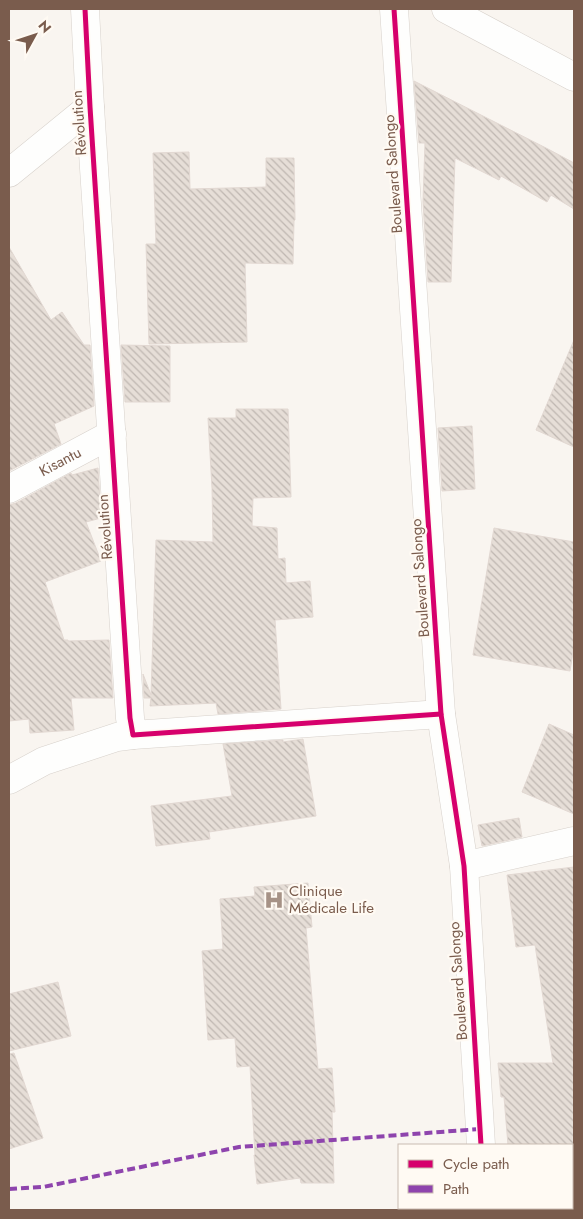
<svg xmlns="http://www.w3.org/2000/svg" width="583" height="1219" font-family="Jost,sans-serif">
<style>
.building{fill:url(#building-back-hatch);stroke:#e2d8d2}
.lines{fill:none;stroke-linecap:round;stroke-linejoin:round}
.minor-casing{stroke:#d7d1cb;stroke-width:29}
.minor{stroke:#fefefd;stroke-width:28}
.quiet{stroke:#8e44ad;stroke-width:4;stroke-dasharray:8 4;stroke-linecap:butt}
.cycleway-casing{stroke:#fffaf3;stroke-width:8}
.cycleway{stroke:#d6006c;stroke-width:5}
.labels{text-anchor:middle;dominant-baseline:central;stroke-width:4.5;stroke-linejoin:round;paint-order:stroke}
.street-label{font-size:15px;fill:#7a5c4d;stroke:#fffaf3}
.poi-label{font-size:15px;fill:#7a5c4d;stroke:#fffaf3;text-anchor:start}
</style>
<defs>
<pattern id="building-back-hatch" width="6" height="6" patternUnits="userSpaceOnUse" patternTransform="scale(1.25)"><rect width="6" height="6" fill="#e6ded7"/><path d="M-1 5l2 2M0 0l6 6M5-1l2 2" fill="none" stroke="#bfb7b1"/></pattern>
</defs>
<rect width="100%" height="100%" fill="#f9f5f0"/>
<g class="building">
<polygon points="414,81 548,149 574,163 574,209 551,195 547,202 501,176 499,180 455,158 451,282 428,282 423,202 425,143 419,143"/>
<polygon points="189,152 190,189 266,187 266,158 294,158 295,220 294,221 293,264 245,263 247,342 149,344 146,244 156,244 153,153"/>
<polygon points="9,247 51,320 62,312 84,345 90,345 94,406 54,424 61,444 9,471"/>
<polygon points="574,340 574,447 536,430"/>
<polygon points="121,345 170,346 170,402 125,402"/>
<polygon points="236,409 288,409 291,497 253,498 252,526 277,528 278,559 285,558 286,583 310,581 313,617 275,620 281,709 218,714 216,703 150,706 151,698 144,698 143,674 151,695 156,540 213,542 212,488 208,418 236,418"/>
<polygon points="472,426 475,489 442,491 438,428"/>
<polygon points="98,468 101,518 86,522 101,561 45,582 64,640 68,640 68,641 109,640 113,698 71,698 74,730 30,733 29,719 9,721 9,505 16,503 71,473 72,475"/>
<polygon points="494,528 574,542 574,646 570,671 473,655"/>
<polygon points="549,724 574,735 574,814 522,792"/>
<polygon points="303,739 316,816 209,832 210,839 156,846 151,806 232,796 223,744 283,740 283,742"/>
<polygon points="519,818 522,837 482,846 478,825"/>
<polygon points="574,867 574,1145 508,1145 504,1097 501,1097 498,1063 553,1063 535,945 516,947 507,875"/>
<polygon points="308,883 312,927 306,928 318,1069 332,1068 335,1112 332,1112 334,1183 301,1183 300,1178 257,1184 254,1155 255,1155 250,1066 237,1067 235,1038 208,1040 202,951 223,949 220,899 255,896 254,887"/>
<polygon points="58,982 71,1036 9,1051 9,994"/>
<polygon points="14,1053 43,1138 9,1149 9,1054"/>
</g>
<g class="lines">
<defs>
<g id="minor">
<polyline points="85,9 90,107 130,718 133,735 441,714"/>
<polyline points="394,9 441,714 464,866 481,1145"/>
<polyline points="446,9 574,77"/>
<polyline points="9,173 90,107"/>
<path id="s1" d="M 9,489 L 112,434"/>
<polyline points="9,780 44,761 117,737 133,735"/>
<polyline points="464,866 574,841"/>
<polyline points="485,1208 485,1210"/>
</g>
</defs>
<use href="#minor" class="minor-casing"/>
<use href="#minor" class="minor"/>
<polyline class="quiet" points="9,1189 43,1187 239,1147 480,1129"/>
<defs>
<g id="cycleway">
<polyline points="85,9 90,107 130,718 133,735 441,714"/>
<polyline points="394,9 441,714 464,866 481,1145"/>
</g>
</defs>
<use href="#cycleway" class="cycleway-casing"/>
<use href="#cycleway" class="cycleway"/>
</g>
<defs>
<symbol id="hospital-bare" viewBox="-9 -9 18 18"><path d="M-5-5h3v3.5h4V-5h3V5h-3V1.5h-4V5h-3Z" fill="#a69286" stroke="#fffaf3" stroke-width="2.5" paint-order="stroke"/></symbol>
</defs>
<g fill-rule="evenodd">
<use href="#hospital-bare" x="260" y="886" width="28" height="28"/>
</g>
<g class="labels">
<g class="street-label">
<text transform="translate(79 123) rotate(-94)">Révolution</text>
<text transform="translate(393 174) rotate(-94)">Boulevard Salongo</text>
<text stroke="none"><textPath href="#s1" startOffset="58">Kisantu</textPath></text>
<text transform="translate(105 527) rotate(-94)">Révolution</text>
<text transform="translate(420 578) rotate(-94)">Boulevard Salongo</text>
<text transform="translate(458 981) rotate(-94)">Boulevard Salongo</text>
</g>
<g class="poi-label">
<text x="289" y="891">Clinique<tspan x="289" dy="17">Médicale Life</tspan></text>
</g>
</g>
<rect width="583" height="1219" fill="none" stroke="#7a5c4d" stroke-width="20"/>
<rect x="398" y="1144" width="175" height="65" fill="#fffaf3" stroke="#cabbb1"/>
<rect x="408" y="1160" width="25" height="8" fill="#d6006c" stroke="#cabbb1"/>
<text x="443" y="1169" font-size="15" fill="#7a5c4d">Cycle path</text>
<rect x="408" y="1185" width="25" height="8" fill="#8e44ad" stroke="#cabbb1"/>
<text x="443" y="1194" font-size="15" fill="#7a5c4d">Path</text>
<g transform="translate(35 35) rotate(50)" stroke="#fffaf3" stroke-width="4" paint-order="stroke">
<path d="M0-4L9 19L0 12L-9 19Z" fill="#7a5c4d"/>
<text y="-8" font-size="14" font-weight="bold" text-anchor="middle" fill="#7a5c4d">N</text>
</g>
</svg>
